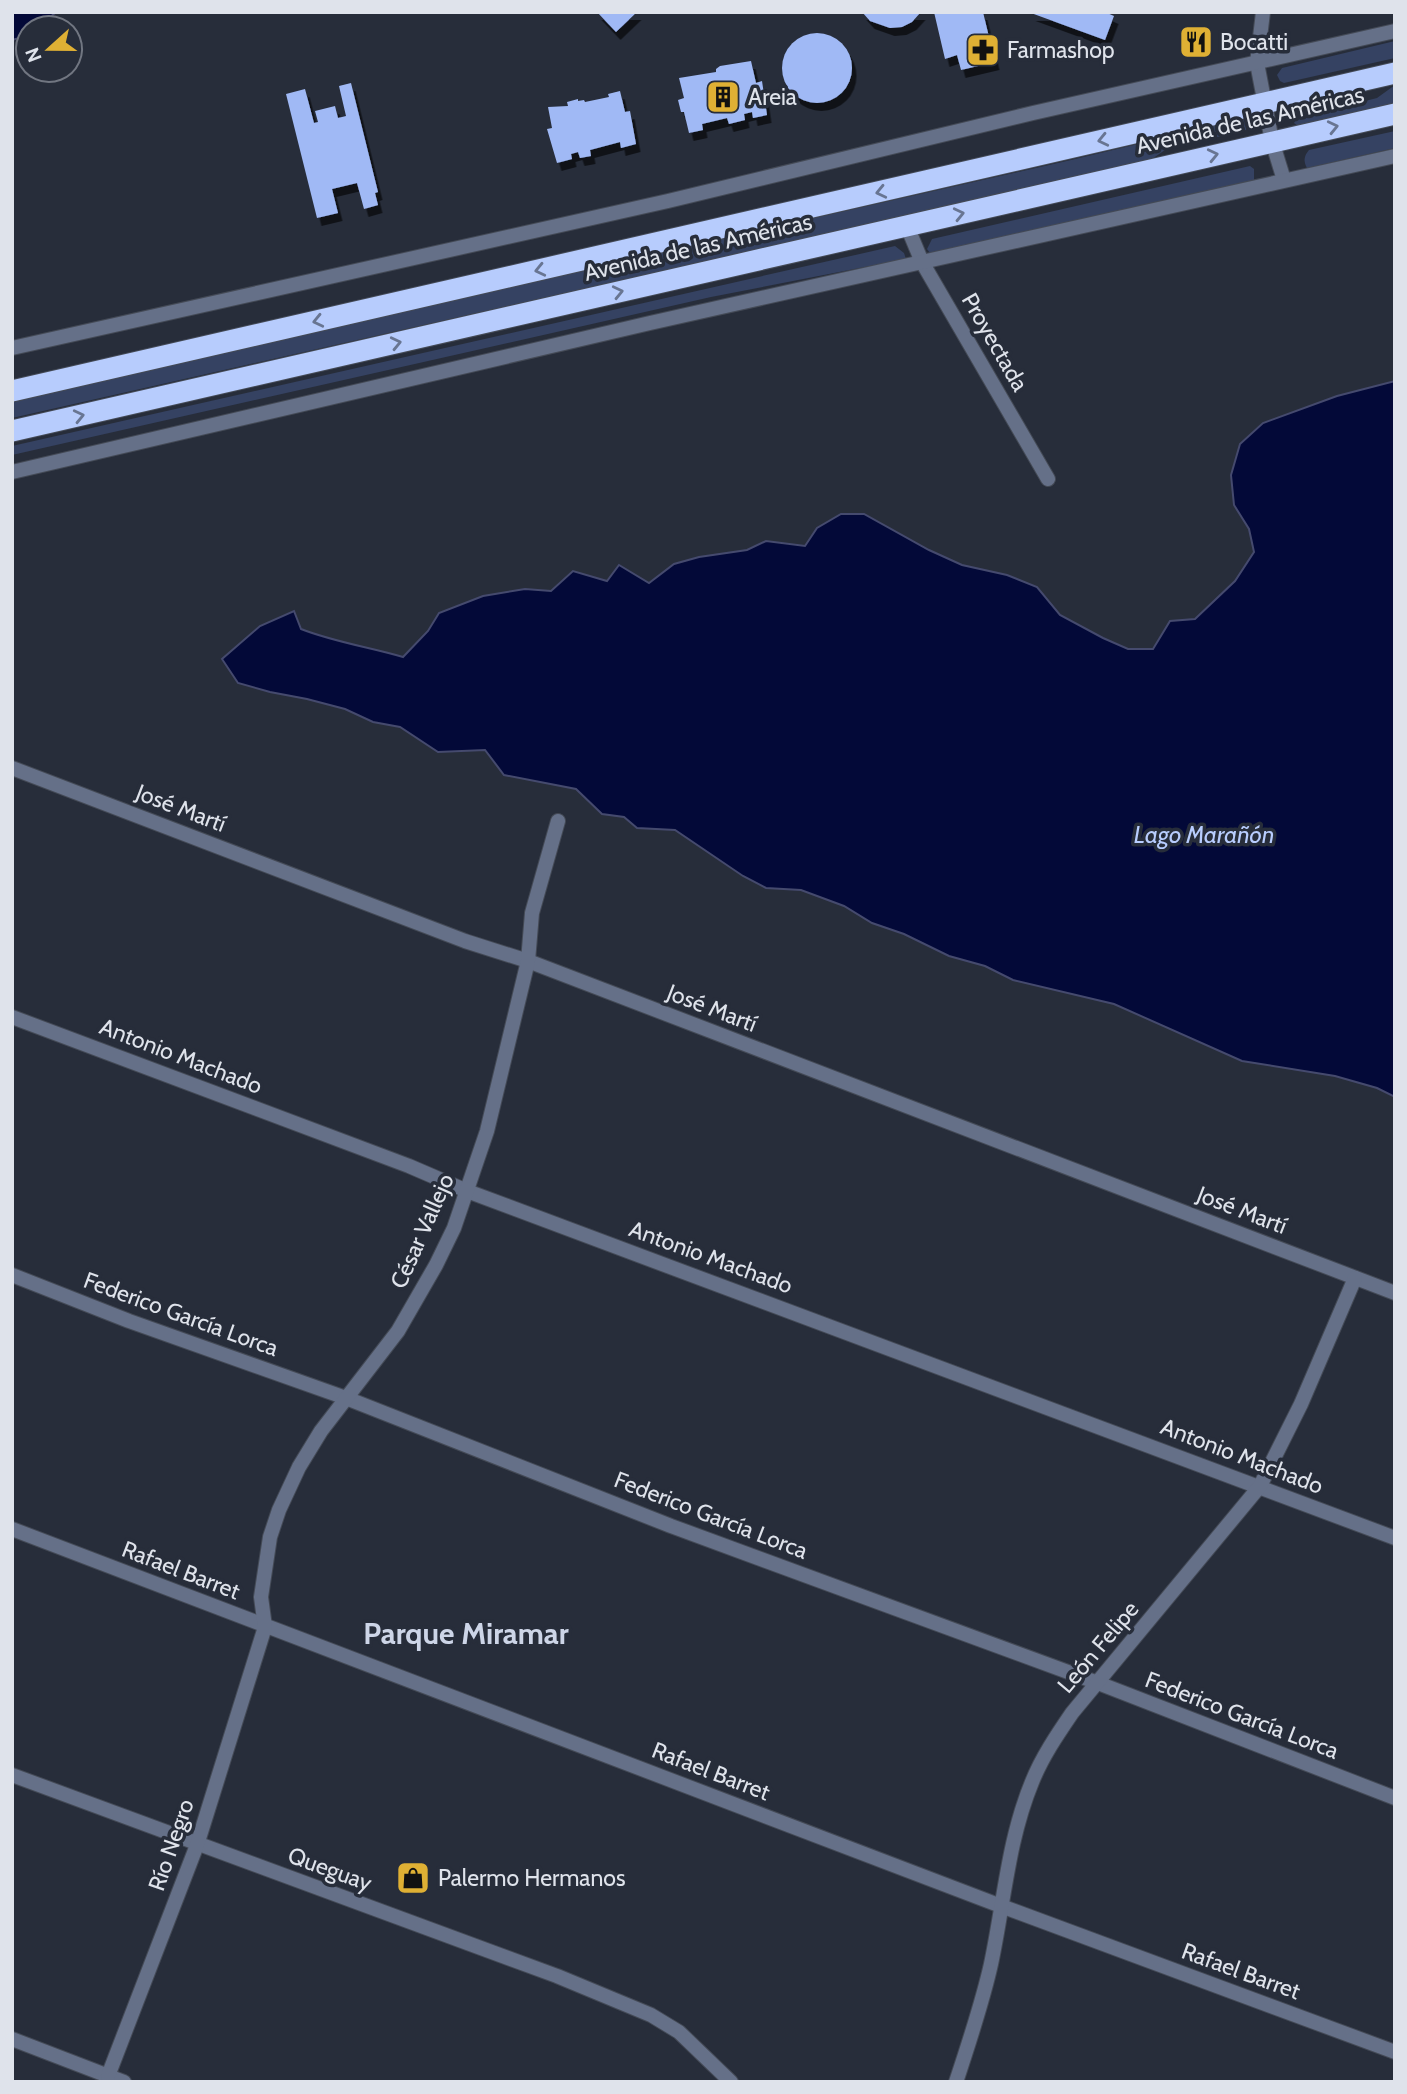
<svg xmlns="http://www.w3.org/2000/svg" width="1407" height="2094" font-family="Cabin,sans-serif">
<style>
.green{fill:#354262}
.water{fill:#030938;stroke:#454a6e;stroke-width:2}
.building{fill:#a0b9f5;filter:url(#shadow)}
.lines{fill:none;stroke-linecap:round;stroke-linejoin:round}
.street-casing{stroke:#444a56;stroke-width:16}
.highway-casing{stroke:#444a56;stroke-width:23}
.street{stroke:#657088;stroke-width:14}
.highway{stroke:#b7ccfd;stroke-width:21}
.oneway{stroke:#687592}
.labels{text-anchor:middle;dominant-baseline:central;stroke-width:7;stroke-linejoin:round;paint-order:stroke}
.poi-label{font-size:23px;fill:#dfe3eb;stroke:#272d3a;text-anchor:start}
.street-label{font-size:23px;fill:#dfe3eb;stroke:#272d3a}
.water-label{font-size:24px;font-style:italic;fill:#b8cdfe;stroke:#272d3a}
.district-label{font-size:30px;font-weight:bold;fill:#cdd5e7;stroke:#272d3a}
</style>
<defs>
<filter id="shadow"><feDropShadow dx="4.5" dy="8" stdDeviation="0" flood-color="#0009"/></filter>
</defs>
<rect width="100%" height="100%" fill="#272d3a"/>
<g class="green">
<polygon points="1395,41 1395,58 1284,83 1280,81 1277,75 1282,68"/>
<polygon points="1395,85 1395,104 1298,126 1294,123 1297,118 1377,98"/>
<polygon points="1243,119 1247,124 1246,130 1165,150 1149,161 12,418 12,399 1071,160"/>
<path d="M 1395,131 L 1395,148 L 1307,168 C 1303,161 1304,156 1309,150 Z"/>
<polygon points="1250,166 1254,169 1254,180 930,253 927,249 932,239"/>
<polygon points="895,246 904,253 906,259 711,297 12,455 12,446"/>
</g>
<g class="water">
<polygon points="12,12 56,12 38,28 28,28 27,36 12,40"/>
<path d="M 1395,381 L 1395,1097 L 1377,1088 L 1335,1076 L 1242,1061 L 1114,1004 L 1013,980 L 985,966 L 949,956 L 904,934 L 872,923 L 844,906 L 801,890 L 766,888 L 743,876 L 675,830 L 637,828 L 624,817 L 602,814 L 576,789 L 504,775 L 485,750 L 438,752 L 400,727 L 373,722 L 345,709 L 307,699 L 270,692 L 238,683 L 222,659 L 260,626 L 294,611 L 301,629 C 334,642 369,647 403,657 L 428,631 L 439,613 L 483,596 L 525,589 L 551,591 L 573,571 L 607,581 L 619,565 L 649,583 L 674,564 L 699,557 L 747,550 L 766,541 L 805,546 L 817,528 L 841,514 L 864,514 L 929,550 L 962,565 L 1007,575 L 1037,587 L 1060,615 L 1103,638 L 1128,649 L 1153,649 L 1170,621 L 1195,619 L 1235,581 L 1254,552 L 1249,529 L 1234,505 L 1231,475 L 1240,444 L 1263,423 L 1337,396 Z"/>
</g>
<g class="building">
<polygon points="597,12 637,12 616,32"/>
<polygon points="862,12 921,12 912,22 902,27 890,28 870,21"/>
<polygon points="934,12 983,12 995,62 961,70 957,55 945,59"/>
<polygon points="1105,12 1114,16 1105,40 1031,13"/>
<circle cx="817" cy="68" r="35"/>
<polygon points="751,61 756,83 762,81 767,115 753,118 752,112 744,114 745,120 729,124 727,118 702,124 703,130 689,133 684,112 681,112 678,100 684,98 679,78 716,72 716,69 720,66"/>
<polygon points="351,83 378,192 375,193 378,205 364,209 357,183 332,189 338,213 317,218 286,94 305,89 314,123 318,122 315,111 335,106 338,118 346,116 339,86"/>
<polygon points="620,91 625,112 630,111 636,144 621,148 620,142 590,150 591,156 580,158 578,152 571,154 572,159 557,163 547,129 552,128 548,107 568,106 567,102 578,99 578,101 584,100 585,102 609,97 608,94"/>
</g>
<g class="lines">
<defs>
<g id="street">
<polyline points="1263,12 1257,63 1272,141 1284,180"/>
<polyline points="907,226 922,262 1048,479"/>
<polyline points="12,348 668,201 1033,113 1395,31"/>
<polyline points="12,472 650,323 1395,156"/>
<polyline points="12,768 465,941 528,961 1395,1293"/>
<polyline points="12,1017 409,1166 467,1191 1395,1538"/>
<polyline points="12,1275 129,1321 346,1398 671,1526 1098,1683 1395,1798"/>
<polyline points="12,1529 1001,1906 1395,2052"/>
<polyline points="12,1775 557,1976 651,2015 679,2032 731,2082"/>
<polyline points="12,2039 124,2082"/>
<polyline points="108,2076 197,1845 265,1627 261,1597 270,1537 279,1510 299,1467 321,1431 398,1331 436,1265 454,1228 487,1131 528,961 532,913 558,821"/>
<path d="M 956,2082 C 969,2043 982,2004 991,1964 C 1004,1903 1008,1840 1032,1782 C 1042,1757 1057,1735 1072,1713 L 1260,1486 L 1301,1404 L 1355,1278"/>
</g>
<g id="highway">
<polyline points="12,391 1395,73"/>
<polyline points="12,431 1395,114"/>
</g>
</defs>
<use href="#street" class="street-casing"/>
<use href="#highway" class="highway-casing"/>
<use href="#street" class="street"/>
<use href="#highway" class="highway"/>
</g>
<defs><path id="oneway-chevron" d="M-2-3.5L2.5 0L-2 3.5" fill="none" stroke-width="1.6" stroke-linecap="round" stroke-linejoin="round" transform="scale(1.75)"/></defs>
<g class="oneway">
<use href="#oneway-chevron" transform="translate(1333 127) rotate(-13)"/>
<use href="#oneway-chevron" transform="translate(1103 140) rotate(167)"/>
<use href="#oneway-chevron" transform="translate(1213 155) rotate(-13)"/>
<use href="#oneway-chevron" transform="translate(881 192) rotate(167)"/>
<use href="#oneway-chevron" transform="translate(959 214) rotate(-13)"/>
<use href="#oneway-chevron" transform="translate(540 270) rotate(167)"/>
<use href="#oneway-chevron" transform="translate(618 292) rotate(-13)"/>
<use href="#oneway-chevron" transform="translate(318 321) rotate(167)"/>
<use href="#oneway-chevron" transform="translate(396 343) rotate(-13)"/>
<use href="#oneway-chevron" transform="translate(79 416) rotate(-13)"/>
</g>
<defs>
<symbol id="restaurant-square" viewBox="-11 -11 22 22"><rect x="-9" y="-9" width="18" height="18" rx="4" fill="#dfb034" stroke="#272d3a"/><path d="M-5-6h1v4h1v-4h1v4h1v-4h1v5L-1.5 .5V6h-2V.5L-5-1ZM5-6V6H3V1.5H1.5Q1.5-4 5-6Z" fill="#111"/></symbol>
<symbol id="pharmacy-square" viewBox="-11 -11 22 22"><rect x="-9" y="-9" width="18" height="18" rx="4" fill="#dfb034" stroke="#272d3a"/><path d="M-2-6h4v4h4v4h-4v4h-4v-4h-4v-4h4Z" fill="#111"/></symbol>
<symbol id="building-square" viewBox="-11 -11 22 22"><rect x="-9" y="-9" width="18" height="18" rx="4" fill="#dfb034" stroke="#272d3a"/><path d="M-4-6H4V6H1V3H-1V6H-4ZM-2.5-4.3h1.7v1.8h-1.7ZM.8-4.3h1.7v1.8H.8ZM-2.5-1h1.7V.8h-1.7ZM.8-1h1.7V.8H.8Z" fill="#111"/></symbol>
<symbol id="shop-square" viewBox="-11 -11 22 22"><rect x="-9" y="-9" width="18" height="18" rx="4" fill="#dfb034" stroke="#272d3a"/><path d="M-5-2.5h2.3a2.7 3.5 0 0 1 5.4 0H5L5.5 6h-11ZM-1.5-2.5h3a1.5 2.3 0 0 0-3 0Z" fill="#111"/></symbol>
</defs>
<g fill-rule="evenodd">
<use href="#restaurant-square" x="1177" y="23" width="38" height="38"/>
<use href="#pharmacy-square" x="964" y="31" width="38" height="38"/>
<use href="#building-square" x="704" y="78" width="38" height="38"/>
<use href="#shop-square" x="394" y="1859" width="38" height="38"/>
</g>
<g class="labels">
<g class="poi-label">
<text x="1220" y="42">Bocatti</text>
<text x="1007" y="50">Farmashop</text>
<text x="748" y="97">Areia</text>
<text x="438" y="1878">Palermo Hermanos</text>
</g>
<g class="street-label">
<text transform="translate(1250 120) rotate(-13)">Avenida de las Américas</text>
<text transform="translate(698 247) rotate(-13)">Avenida de las Américas</text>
<text transform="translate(995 342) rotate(60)">Proyectada</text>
<text transform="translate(181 808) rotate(21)">José Martí</text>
<text transform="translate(712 1008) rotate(21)">José Martí</text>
<text transform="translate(181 1056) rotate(21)">Antonio Machado</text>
<text transform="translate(1242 1210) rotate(21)">José Martí</text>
<text transform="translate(422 1231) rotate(-66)">César Vallejo</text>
<text transform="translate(711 1257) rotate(20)">Antonio Machado</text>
<text transform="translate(181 1314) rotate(20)">Federico García Lorca</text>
<text transform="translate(1242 1456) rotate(21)">Antonio Machado</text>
<text transform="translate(711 1515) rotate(21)">Federico García Lorca</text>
<text transform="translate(181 1570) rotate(21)">Rafael Barret</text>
<text transform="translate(1098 1647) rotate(-50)">León Felipe</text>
<text transform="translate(1242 1715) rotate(21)">Federico García Lorca</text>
<text transform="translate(711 1771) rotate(21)">Rafael Barret</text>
<text transform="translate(171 1845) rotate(-71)">Río Negro</text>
<text transform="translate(330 1869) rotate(20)">Queguay</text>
<text transform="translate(1241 1971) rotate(20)">Rafael Barret</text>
</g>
<g class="water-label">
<text x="1204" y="834">Lago Marañón</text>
</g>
<g class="district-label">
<text x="466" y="1633">Parque Miramar</text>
</g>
</g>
<rect width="1407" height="2094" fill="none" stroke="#dfe3eb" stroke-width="28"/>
<g transform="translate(49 49) rotate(249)"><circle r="33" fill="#272d3a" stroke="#717681" stroke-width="2"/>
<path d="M0-5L12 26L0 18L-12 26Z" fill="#dfb034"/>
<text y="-10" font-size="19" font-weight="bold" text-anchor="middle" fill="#dfe3eb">N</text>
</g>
</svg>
